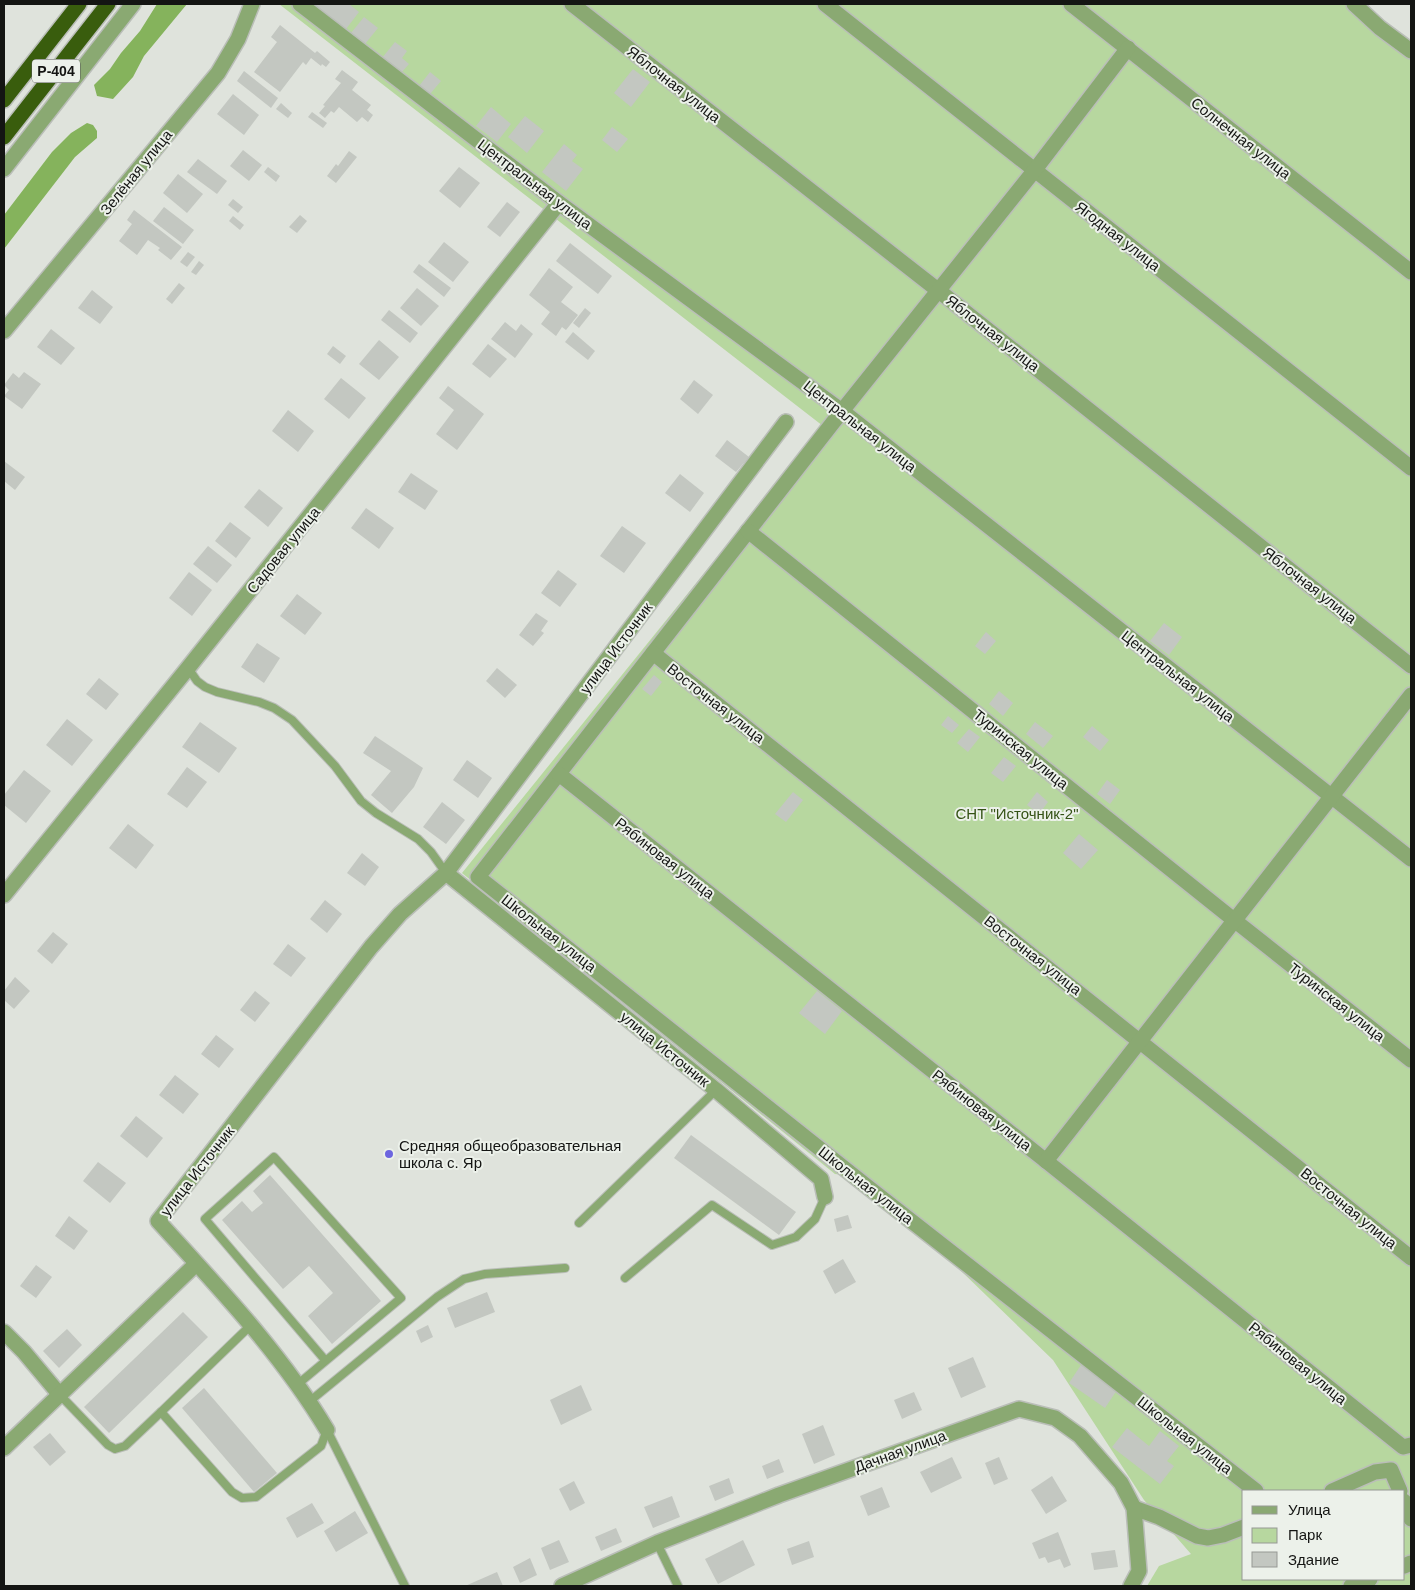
<svg xmlns="http://www.w3.org/2000/svg" width="1415" height="1590" font-family="Helvetica,sans-serif">
<style>
.green{fill:#b7d79f;fill-rule:evenodd}
.forest{fill:#85b35c}
.building{fill:#c3c7c1}
.lines{fill:none;stroke-linecap:round;stroke-linejoin:round}
.lane-casing{stroke:#babeb8;stroke-width:10}
.street-casing{stroke:#babeb8;stroke-width:18}
.highway-casing{stroke:#babeb8;stroke-width:18}
.lane{stroke:#8aa972;stroke-width:8}
.street{stroke:#8aa972;stroke-width:15}
.highway{stroke:#395d0d;stroke-width:15}
.poi-dot{fill:#6c65df;stroke:#ecf1ea;stroke-width:2}
.labels{text-anchor:middle;dominant-baseline:central;stroke-width:4;stroke-linejoin:round;paint-order:stroke}
.shield{fill:#ecf1ea;stroke:#555754;stroke-width:1}
.shield-label{font-size:14px;font-weight:bold;fill:#141513}
.street-label{font-size:15px;fill:#141513;stroke:#ecf1ea}
.park-label{font-size:15px;fill:#345215;stroke:#ecf1ea}
.poi-label{font-size:15px;fill:#141513;stroke:#ecf1ea;text-anchor:start}
</style>
<rect width="100%" height="100%" fill="#dfe3dc"/>
<path class="green" d="M 279,4 L 1356,4 L 1411,43 L 1411,1586 L 1147,1586 L 1159,1566 L 1191,1554 L 1144,1500 L 1053,1360 L 864,1177 L 835,1174 L 462,873 L 823,426 ZM 1244,1491 L 1404,1491 L 1404,1579 L 1244,1579 Z"/>
<g class="forest">
<polygon points="157,4 187,4 144,56 133,77 113,99 97,96 94,85 110,69 121,53 140,31"/>
<polygon points="87,123 93,125 97,131 97,138 75,157 4,249 4,215 52,152 71,133"/>
</g>
<g class="building">
<polygon points="308,4 349,4 359,12 343,33"/>
<polygon points="364,17 378,28 365,44 351,33"/>
<polygon points="280,25 315,53 317,51 330,62 326,67 322,64 321,66 311,58 306,65 303,62 280,92 254,72 277,42 271,37"/>
<polygon points="395,42 407,51 402,58 409,64 401,73 382,58"/>
<polygon points="633,69 650,82 631,107 614,93"/>
<polygon points="342,70 358,82 352,90 371,105 367,110 373,115 368,122 362,117 357,122 339,107 334,113 331,111 325,118 319,113 325,106 323,105 341,83 335,79"/>
<polygon points="244,71 278,98 271,108 237,81"/>
<polygon points="430,72 441,81 430,94 419,86"/>
<polygon points="233,94 259,115 244,135 217,114"/>
<polygon points="281,103 292,113 288,118 276,109"/>
<polygon points="491,107 511,124 497,142 476,126"/>
<polygon points="312,112 327,123 323,128 308,117"/>
<polygon points="525,116 544,131 527,153 508,137"/>
<polygon points="612,127 628,139 617,152 602,140"/>
<polygon points="564,144 577,155 572,161 583,169 566,191 542,172"/>
<polygon points="243,150 262,165 249,181 230,166"/>
<polygon points="349,151 357,157 336,183 327,176 336,164 338,166"/>
<polygon points="198,159 227,181 217,194 187,172"/>
<polygon points="268,167 280,176 276,182 264,172"/>
<polygon points="459,167 480,183 460,208 439,191"/>
<polygon points="178,174 203,194 187,213 163,193"/>
<polygon points="233,199 243,207 238,213 228,205"/>
<polygon points="507,202 520,212 500,237 487,227"/>
<polygon points="164,207 194,230 183,244 153,221"/>
<polygon points="134,210 182,247 171,260 158,250 160,248 148,240 137,255 119,241 132,224 127,220"/>
<polygon points="300,215 307,221 297,233 289,227"/>
<polygon points="233,216 244,225 240,230 229,221"/>
<polygon points="444,242 469,262 453,282 428,262"/>
<polygon points="570,243 612,276 598,294 556,261"/>
<polygon points="188,252 195,257 187,267 180,262"/>
<polygon points="199,261 204,265 196,275 191,272"/>
<polygon points="419,264 451,288 444,297 413,272"/>
<polygon points="549,268 573,287 561,302 578,315 566,330 562,327 556,336 541,324 550,312 529,295"/>
<polygon points="179,283 185,288 172,304 166,299"/>
<polygon points="417,288 439,306 421,326 400,308"/>
<polygon points="92,290 113,307 100,324 78,308"/>
<polygon points="585,308 591,313 579,328 573,323"/>
<polygon points="389,310 418,333 410,343 381,320"/>
<polygon points="505,322 516,331 521,324 533,334 515,358 491,339"/>
<polygon points="51,329 75,348 61,365 37,347"/>
<polygon points="573,332 595,351 588,360 565,342"/>
<polygon points="379,340 399,357 379,380 359,364"/>
<polygon points="488,344 507,359 490,378 472,364"/>
<polygon points="333,346 346,356 340,364 327,354"/>
<polygon points="24,372 41,384 22,409 4,396 9,390 4,385 13,373 19,378"/>
<polygon points="341,378 366,398 349,419 324,399"/>
<polygon points="694,380 713,395 698,414 680,399"/>
<polygon points="448,386 484,414 457,450 436,434 454,410 439,398"/>
<polygon points="288,410 314,431 298,452 272,431"/>
<polygon points="727,440 749,457 736,472 715,456"/>
<polygon points="4,461 25,477 15,490 4,481"/>
<polygon points="411,473 438,491 425,510 398,492"/>
<polygon points="680,474 704,493 690,512 665,493"/>
<polygon points="259,489 283,508 268,527 244,507"/>
<polygon points="366,508 394,528 379,549 351,528"/>
<polygon points="230,522 251,538 236,558 215,541"/>
<polygon points="622,526 646,543 624,573 600,556"/>
<polygon points="208,546 232,565 217,583 193,564"/>
<polygon points="558,570 577,584 560,607 541,593"/>
<polygon points="189,572 212,590 192,616 169,598"/>
<polygon points="297,594 322,613 305,635 280,616"/>
<polygon points="536,613 548,621 541,631 544,633 533,646 519,635"/>
<polygon points="1164,623 1182,637 1169,655 1150,641"/>
<polygon points="986,632 996,641 985,654 975,646"/>
<polygon points="257,643 280,658 264,683 241,667"/>
<polygon points="497,668 517,685 505,698 486,681"/>
<polygon points="654,675 662,682 651,696 642,689"/>
<polygon points="99,678 119,694 106,710 86,694"/>
<polygon points="999,691 1013,703 1003,716 989,704"/>
<polygon points="948,716 959,725 952,733 941,725"/>
<polygon points="67,719 93,740 72,766 46,745"/>
<polygon points="200,722 237,748 219,773 182,747"/>
<polygon points="1035,722 1053,736 1043,748 1026,734"/>
<polygon points="1092,726 1109,740 1100,751 1083,737"/>
<polygon points="969,729 980,737 968,752 957,743"/>
<polygon points="375,736 423,768 414,787 392,813 371,795 391,771 363,753"/>
<polygon points="1004,757 1016,766 1003,782 991,773"/>
<polygon points="467,760 492,778 478,798 453,780"/>
<polygon points="187,767 207,782 187,808 167,794"/>
<polygon points="24,770 51,791 26,823 4,805 4,795"/>
<polygon points="1107,780 1120,790 1110,804 1097,794"/>
<polygon points="793,792 803,800 786,822 775,814"/>
<polygon points="1037,792 1048,802 1039,814 1027,805"/>
<polygon points="442,802 465,820 446,844 423,827"/>
<polygon points="128,824 154,845 136,869 109,848"/>
<polygon points="1079,834 1098,850 1081,869 1063,853"/>
<polygon points="362,853 379,867 365,886 347,873"/>
<polygon points="325,900 342,914 327,933 310,919"/>
<polygon points="53,932 68,944 52,964 37,951"/>
<polygon points="288,944 306,958 291,977 273,964"/>
<polygon points="15,977 30,991 14,1009 4,1000 4,991"/>
<polygon points="255,991 270,1003 255,1022 240,1010"/>
<polygon points="817,991 842,1011 825,1034 799,1013"/>
<polygon points="216,1035 234,1049 219,1068 201,1054"/>
<polygon points="175,1075 199,1094 183,1114 159,1095"/>
<polygon points="136,1116 163,1138 147,1158 120,1136"/>
<polygon points="691,1135 796,1212 779,1235 674,1158"/>
<polygon points="98,1162 126,1183 110,1203 83,1181"/>
<polygon points="270,1175 381,1301 332,1344 308,1316 333,1293 309,1266 283,1289 222,1220 242,1201 252,1212 263,1203 253,1191"/>
<polygon points="848,1215 852,1228 837,1232 834,1219"/>
<polygon points="69,1216 88,1231 74,1250 55,1236"/>
<polygon points="843,1259 856,1282 835,1294 823,1271"/>
<polygon points="36,1265 52,1277 36,1298 20,1286"/>
<polygon points="487,1292 495,1312 455,1328 447,1308"/>
<polygon points="183,1312 208,1337 109,1433 84,1407"/>
<polygon points="428,1325 433,1337 421,1343 416,1331"/>
<polygon points="67,1329 82,1345 59,1368 43,1351"/>
<polygon points="973,1357 986,1387 961,1398 948,1368"/>
<polygon points="1081,1365 1117,1390 1105,1408 1069,1383"/>
<polygon points="581,1385 592,1410 561,1425 550,1400"/>
<polygon points="204,1388 277,1473 254,1492 182,1408"/>
<polygon points="914,1392 922,1410 902,1419 894,1400"/>
<polygon points="823,1425 835,1455 814,1464 802,1434"/>
<polygon points="1127,1428 1149,1446 1160,1431 1179,1446 1167,1461 1174,1466 1160,1484 1112,1447"/>
<polygon points="50,1433 66,1452 50,1466 33,1447"/>
<polygon points="952,1457 962,1478 931,1493 920,1472"/>
<polygon points="999,1457 1008,1479 994,1485 985,1463"/>
<polygon points="779,1459 784,1472 767,1479 762,1466"/>
<polygon points="1052,1476 1067,1501 1046,1514 1031,1490"/>
<polygon points="729,1478 734,1493 715,1501 709,1486"/>
<polygon points="574,1481 585,1503 570,1511 559,1489"/>
<polygon points="882,1487 890,1507 868,1516 860,1496"/>
<polygon points="672,1496 680,1517 653,1528 644,1507"/>
<polygon points="312,1503 324,1523 297,1538 286,1518"/>
<polygon points="355,1511 368,1533 336,1552 324,1531"/>
<polygon points="616,1528 622,1542 601,1551 595,1537"/>
<polygon points="1058,1532 1071,1565 1064,1568 1060,1559 1048,1563 1045,1557 1039,1559 1032,1543"/>
<polygon points="559,1540 569,1562 550,1570 541,1548"/>
<polygon points="743,1540 755,1565 718,1584 705,1559"/>
<polygon points="809,1541 814,1557 792,1565 787,1549"/>
<polygon points="1115,1550 1118,1567 1094,1570 1091,1553"/>
<polygon points="530,1558 537,1575 520,1583 513,1567"/>
<polygon points="497,1572 503,1586 465,1586"/>
</g>
<g class="lines">
<defs>
<g id="lane">
<polyline points="188,668 197,681 205,687 217,692 259,702 274,708 292,720 335,766 361,801 376,813 418,839 431,852 446,873"/>
<polyline points="579,1223 716,1090"/>
<polyline points="625,1278 712,1205 772,1245 796,1237 815,1219 825,1197"/>
<polyline points="250,1326 161,1412 232,1492 242,1498 256,1497 321,1446 327,1430"/>
<polyline points="298,1384 401,1298 274,1157 205,1219 325,1360"/>
<polyline points="60,1395 108,1445 115,1449 125,1446 161,1412"/>
<polyline points="310,1401 437,1297 464,1279 485,1274 565,1268"/>
<polyline points="327,1430 405,1586"/>
<polyline points="657,1543 678,1586"/>
</g>
<g id="street">
<polyline points="300,4 559,203 842,411 1411,859"/>
<polyline points="572,4 939,291 1411,666"/>
<polyline points="825,4 1411,468"/>
<polyline points="1071,4 1411,272"/>
<polyline points="1354,4 1380,28 1411,51"/>
<polyline points="1128,48 1034,171 842,411 478,877 868,1187 1256,1491"/>
<polyline points="4,169 133,4"/>
<polyline points="4,331 218,73 238,39 252,4"/>
<polyline points="748,531 1234,920 1411,1060"/>
<polyline points="653,653 1411,1258"/>
<polyline points="559,774 1046,1161 1403,1447 1411,1445"/>
<polyline points="446,873 716,1090 821,1179 825,1197"/>
<polyline points="4,895 188,668 559,203"/>
<polyline points="1046,1161 1411,695"/>
<polyline points="4,1332 24,1352 60,1395"/>
<path d="M 327,1430 C 281,1353 218,1287 158,1221 L 371,947 L 400,914 L 446,873 L 786,422"/>
<polyline points="4,1448 196,1264"/>
<polyline points="1332,1491 1375,1472 1391,1470 1400,1491"/>
<polyline points="1404,1501 1411,1519"/>
<polyline points="1134,1508 1159,1517 1197,1536 1208,1538 1223,1535 1244,1527"/>
<polyline points="1404,1566 1411,1563"/>
<polyline points="562,1586 657,1543 779,1495 1019,1409 1055,1418 1080,1436 1121,1483 1134,1508 1139,1571 1131,1586"/>
<polyline points="1351,1586 1370,1579"/>
</g>
<g id="highway">
<polyline points="4,100 79,4"/>
<polyline points="4,137 108,4"/>
</g>
</defs>
<use href="#lane" class="lane-casing"/>
<use href="#street" class="street-casing"/>
<use href="#highway" class="highway-casing"/>
<use href="#lane" class="lane"/>
<use href="#street" class="street"/>
<use href="#highway" class="highway"/>
</g>
<circle class="poi-dot" cx="389" cy="1154" r="5"/>
<g class="labels">
<rect class="shield" x="32" y="59.5" width="48" height="23" rx="4"/>
<g class="shield-label">
<text x="56" y="71">Р-404</text>
</g>
<g class="street-label">
<text transform="translate(674 84) rotate(38)">Яблочная улица</text>
<text transform="translate(1241 138) rotate(38)">Солнечная улица</text>
<text transform="translate(136 172) rotate(-51)">Зелёная улица</text>
<text transform="translate(535 184) rotate(37)">Центральная улица</text>
<text transform="translate(1118 236) rotate(38)">Ягодная улица</text>
<text transform="translate(993 333) rotate(38)">Яблочная улица</text>
<text transform="translate(860 426) rotate(38)">Центральная улица</text>
<text transform="translate(283 550) rotate(-51)">Садовая улица</text>
<text transform="translate(1310 585) rotate(38)">Яблочная улица</text>
<text transform="translate(616 648) rotate(-53)">улица Источник</text>
<text transform="translate(1178 676) rotate(38)">Центральная улица</text>
<text transform="translate(716 703) rotate(38)">Восточная улица</text>
<text transform="translate(1021 749) rotate(39)">Туринская улица</text>
<text transform="translate(665 858) rotate(38)">Рябиновая улица</text>
<text transform="translate(549 933) rotate(38)">Школьная улица</text>
<text transform="translate(1033 955) rotate(38)">Восточная улица</text>
<text transform="translate(1337 1002) rotate(38)">Туринская улица</text>
<text transform="translate(665 1049) rotate(39)">улица Источник</text>
<text transform="translate(982 1110) rotate(38)">Рябиновая улица</text>
<text transform="translate(197 1171) rotate(-52)">улица Источник</text>
<text transform="translate(866 1185) rotate(38)">Школьная улица</text>
<text transform="translate(1349 1208) rotate(39)">Восточная улица</text>
<text transform="translate(1298 1363) rotate(39)">Рябиновая улица</text>
<text transform="translate(1185 1435) rotate(38)">Школьная улица</text>
<text transform="translate(900 1451) rotate(-20)">Дачная улица</text>
</g>
<g class="park-label">
<text x="1017" y="813">СНТ "Источник-2"</text>
</g>
<g class="poi-label">
<text x="399" y="1145">Средняя общеобразовательная<tspan x="399" dy="17">школа с. Яр</tspan></text>
</g>
</g>
<rect width="1415" height="1590" fill="none" stroke="#141513" stroke-width="10"/>
<rect x="1242" y="1490" width="162" height="90" fill="#ecf1ea" stroke="#969994"/>
<rect x="1252" y="1506" width="25" height="8" fill="#8aa972" stroke="#969994"/>
<text x="1288" y="1515" font-size="15" fill="#141513">Улица</text>
<rect x="1252" y="1528" width="25" height="15" fill="#b7d79f" stroke="#969994"/>
<text x="1288" y="1540" font-size="15" fill="#141513">Парк</text>
<rect x="1252" y="1552" width="25" height="15" fill="#c3c7c1" stroke="#969994"/>
<text x="1288" y="1565" font-size="15" fill="#141513">Здание</text>
</svg>
